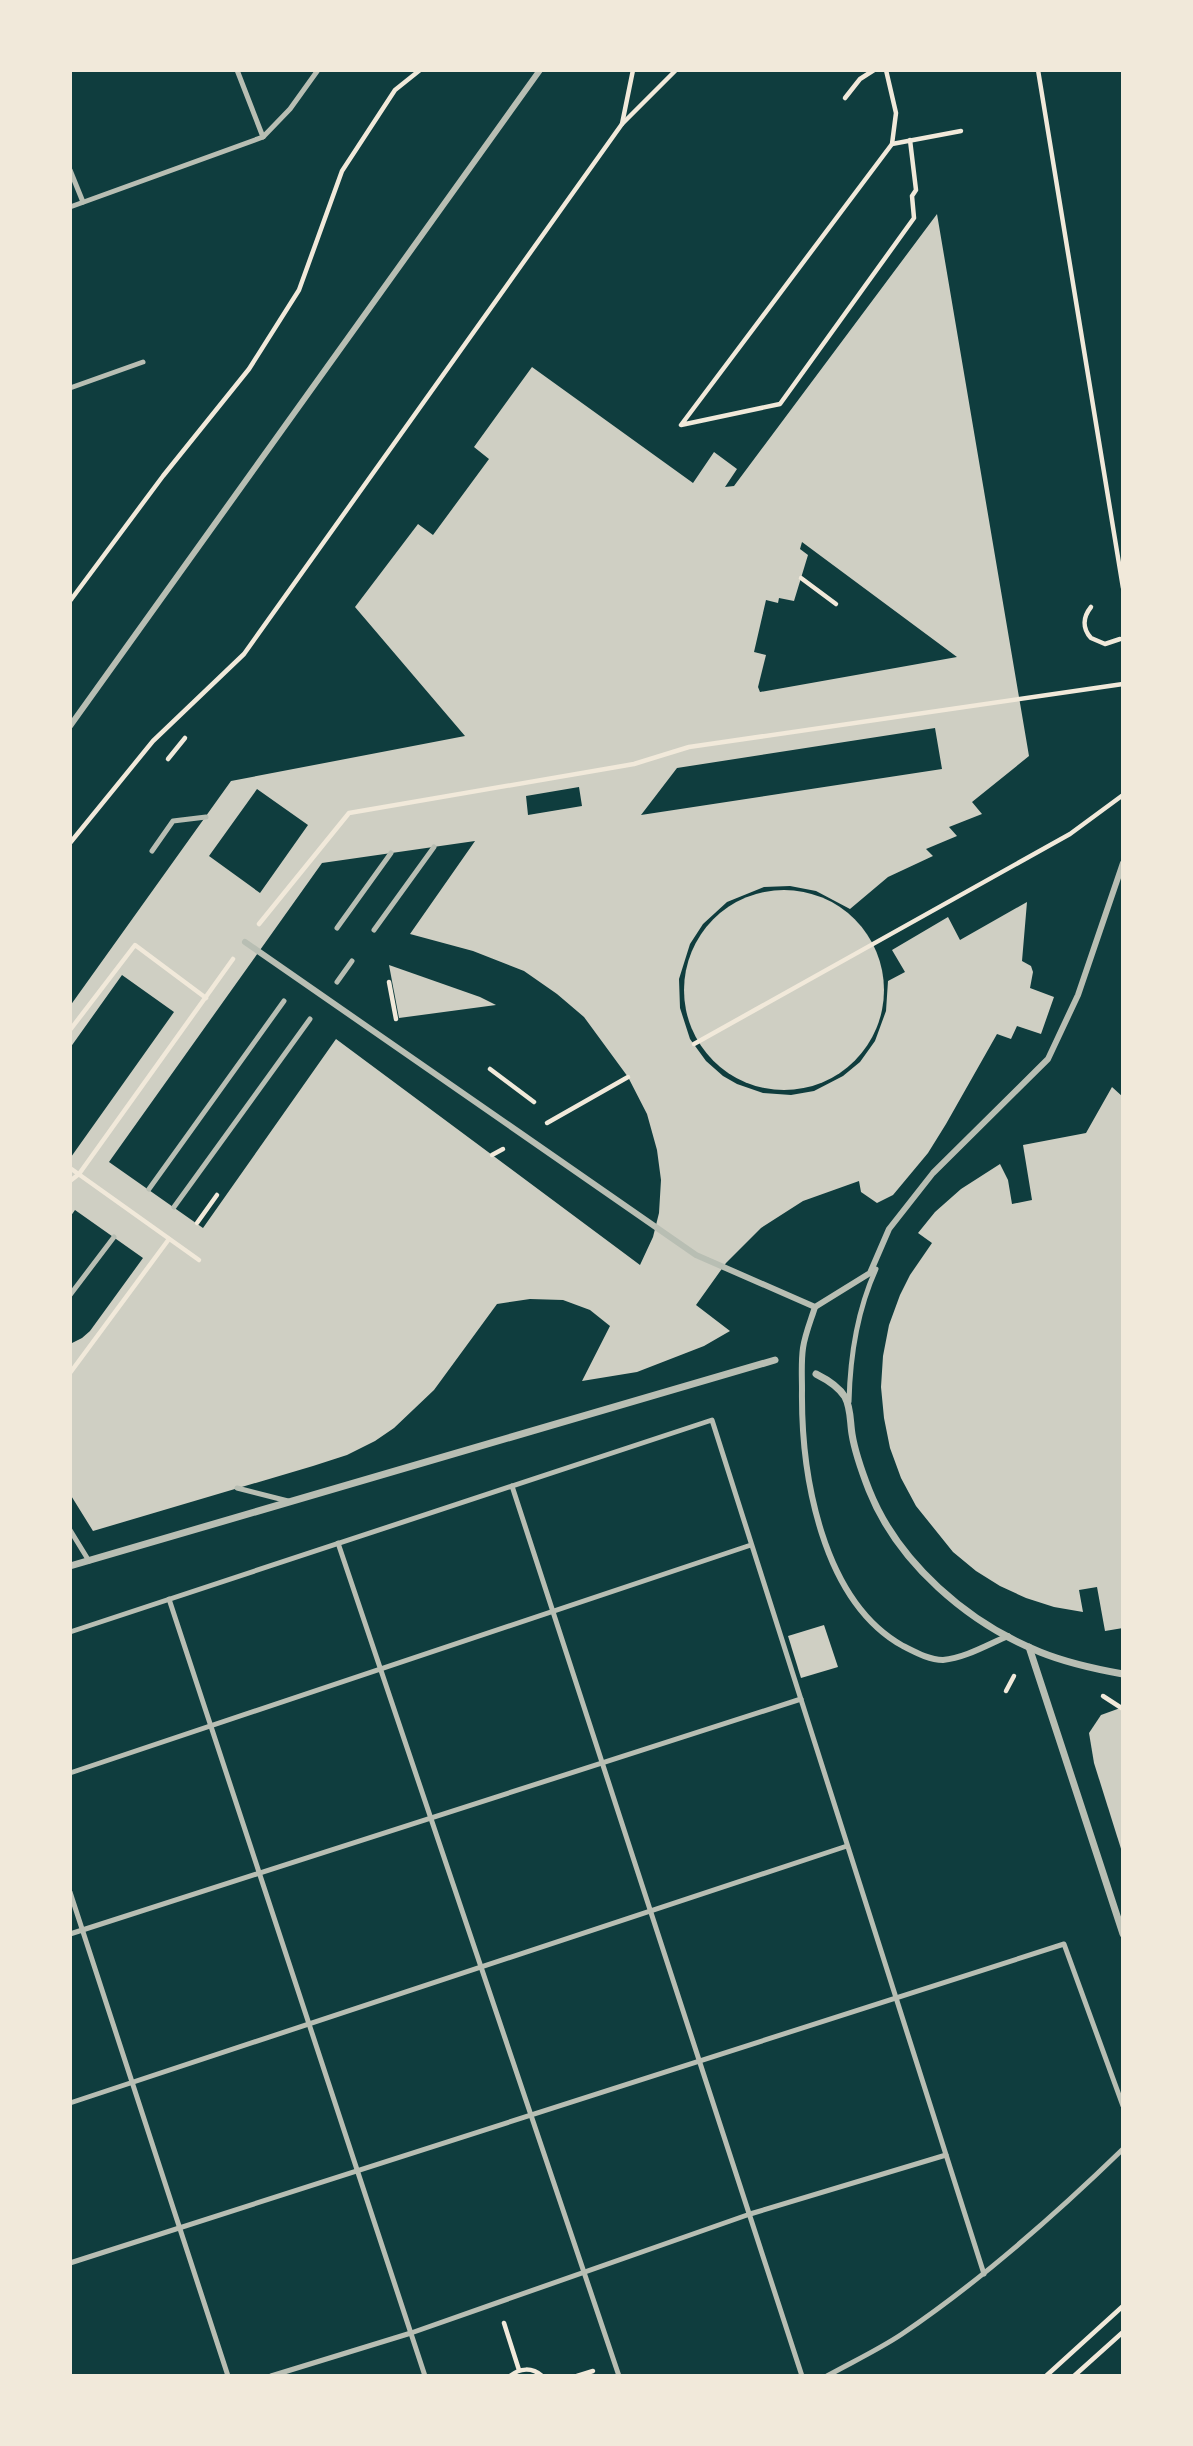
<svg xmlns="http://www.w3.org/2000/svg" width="1193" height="2446" font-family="'DejaVu Sans',sans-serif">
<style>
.building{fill:#cfcfc3;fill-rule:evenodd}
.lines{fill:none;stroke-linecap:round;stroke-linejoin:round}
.path{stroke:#f1e9da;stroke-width:4.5}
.service{stroke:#b8beb3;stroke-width:5}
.pedestrian{stroke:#b8beb3;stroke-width:6}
.minor{stroke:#b8beb3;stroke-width:7}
</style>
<rect width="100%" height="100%" fill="#0f3d3e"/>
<g class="building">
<path d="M 937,214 L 1029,756 L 972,802 L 982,814 L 949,827 L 957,836 L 926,849 L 933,856 L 888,877 L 850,909 L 816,891 L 790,886 L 764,887 L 727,902 L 703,924 L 690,944 L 679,979 L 680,1008 L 690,1039 L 706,1061 L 723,1076 L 737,1084 L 763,1093 L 791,1095 L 814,1091 L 843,1076 L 860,1062 L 875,1041 L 886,1011 L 888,981 L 905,972 L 892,950 L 948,917 L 960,940 L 1027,902 L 1022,961 L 1031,966 L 1033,972 L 1030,988 L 1054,997 L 1041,1034 L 1017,1026 L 1011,1039 L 997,1034 L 946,1124 L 928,1153 L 893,1195 L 877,1203 L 861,1192 L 859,1181 L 803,1201 L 761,1228 L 726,1263 L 696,1305 L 730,1331 L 704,1346 L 637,1372 L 582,1381 L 610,1326 L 590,1310 L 563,1300 L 530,1299 L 497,1304 L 434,1390 L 394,1428 L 375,1441 L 347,1455 L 313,1466 L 93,1531 L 70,1494 L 70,1344 L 82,1338 L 90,1331 L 143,1258 L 75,1210 L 70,1217 L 70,1156 L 71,1157 L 174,1012 L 122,975 L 70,1048 L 70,1006 L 231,781 L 465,736 L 355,607 L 418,524 L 433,535 L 489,459 L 474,447 L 532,367 L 693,483 L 714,452 L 737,469 L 725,487 L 734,486 ZM 802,542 L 957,657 L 760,692 L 758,687 L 766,655 L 754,652 L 766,600 L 778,603 L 779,598 L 794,601 L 808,555 L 800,549 ZM 935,728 L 942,769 L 641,815 L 677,768 ZM 579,787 L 582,806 L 528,815 L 526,796 ZM 257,789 L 308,825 L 260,893 L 209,856 ZM 475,841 L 410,934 L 473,951 L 524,971 L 557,994 L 584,1017 L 628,1077 L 647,1114 L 657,1150 L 661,1180 L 659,1213 L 653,1237 L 640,1265 L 336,1039 L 203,1228 L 109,1162 L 322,863 Z"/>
<circle cx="784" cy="990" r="100"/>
<polygon points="389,965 480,997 496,1005 399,1018"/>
<polygon points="1112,1087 1123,1097 1123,1628 1105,1631 1097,1587 1079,1590 1083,1612 1054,1607 1026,1598 1000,1586 976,1571 953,1552 916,1506 901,1478 890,1448 884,1418 881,1387 883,1356 889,1325 900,1295 910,1275 932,1243 918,1233 935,1212 961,1189 1000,1164 1008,1180 1012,1204 1032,1200 1023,1145 1086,1133"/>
<polygon points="824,1625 838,1667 801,1678 788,1636"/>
<polygon points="1123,1707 1123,1852 1122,1852 1094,1763 1089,1733 1101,1715"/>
</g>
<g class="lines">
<g class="path">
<polyline points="886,70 896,113 892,144 681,425 780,404 914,218 912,196 916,190 910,140"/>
<polyline points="1038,70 1123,588"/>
<polyline points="845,98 860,79 874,70"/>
<polyline points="622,124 633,70"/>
<polyline points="892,144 961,131"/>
<polyline points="801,578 836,604"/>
<polyline points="70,601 163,476 249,369 299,290 342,171 395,90 420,70"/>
<path d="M 1091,607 C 1083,617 1082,628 1091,638 L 1105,644 L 1120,639"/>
<polyline points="168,759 185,738"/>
<polyline points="70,843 153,741 244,654 622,124 676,70"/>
<polyline points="259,924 349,813 634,764 689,747 1123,684"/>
<polyline points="389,982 396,1019"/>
<polyline points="70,1030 135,945 206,998"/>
<polyline points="694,1044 1070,834 1123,795"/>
<polyline points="490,1069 534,1102"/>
<polyline points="547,1123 628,1077"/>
<polyline points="492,1155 503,1149"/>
<polyline points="70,1168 199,1260"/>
<polyline points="70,1181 79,1174 233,959"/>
<polyline points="197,1223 217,1195"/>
<polyline points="70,1373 169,1239"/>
<polyline points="1006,1691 1014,1676"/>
<polyline points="1103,1696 1123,1709"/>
<polyline points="504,2323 519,2370"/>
<path d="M 510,2376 C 520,2368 532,2367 542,2376"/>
<polyline points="577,2376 593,2371"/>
<polyline points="1046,2376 1123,2306"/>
<polyline points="1074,2376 1123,2332"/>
</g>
<g class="service">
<polyline points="237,70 263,137"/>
<polyline points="70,170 83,202"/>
<polyline points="70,207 263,137 290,109 318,70"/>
<polyline points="70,388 143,362"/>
<polyline points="152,851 173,821 206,817"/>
<polyline points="337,928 391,853"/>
<polyline points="374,930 434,847"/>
<polyline points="337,982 352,961"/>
<polyline points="149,1189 284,1001"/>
<polyline points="174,1207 310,1019"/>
<polyline points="70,1295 114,1237"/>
<path d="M 849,1402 C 850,1357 857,1311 876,1269"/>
<polyline points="512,1486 802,2376"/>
<polyline points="237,1488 288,1501"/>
<polyline points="70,1530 89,1561"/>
<polyline points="338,1543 619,2376"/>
<polyline points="169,1599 425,2376"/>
<polyline points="70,1632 712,1420 984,2274"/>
<polyline points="70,1773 751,1545"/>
<polyline points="70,1892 228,2376"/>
<polyline points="70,1934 801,1699"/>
<polyline points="70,2103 847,1846"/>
<polyline points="70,2263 1064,1944 1123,2106"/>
<polyline points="271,2376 411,2333 750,2214 946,2155"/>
<path d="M 827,2376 C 852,2362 878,2350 902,2334 C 982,2280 1054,2216 1123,2149"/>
</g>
<g class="pedestrian">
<polyline points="70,726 540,70"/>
<polyline points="245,942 696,1255 815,1307 870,1273 889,1229 933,1173 1048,1059 1078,995 1123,863"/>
<path d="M 815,1307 C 811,1320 805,1334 803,1348 C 801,1362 802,1376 802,1390 C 801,1475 822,1601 903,1646 C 915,1652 929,1660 943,1660 C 965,1658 987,1645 1008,1636"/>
</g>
<g class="minor">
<path d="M 816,1374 C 826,1379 839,1387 845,1397 C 851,1408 850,1422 852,1434 C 855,1453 862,1472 869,1490 C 898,1563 968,1623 1040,1652 C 1067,1663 1095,1669 1123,1674"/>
<polyline points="70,1566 775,1360"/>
<polyline points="1029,1647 1123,1934"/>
</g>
</g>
<rect width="1193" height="2446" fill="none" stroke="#f1e9da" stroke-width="144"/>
</svg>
